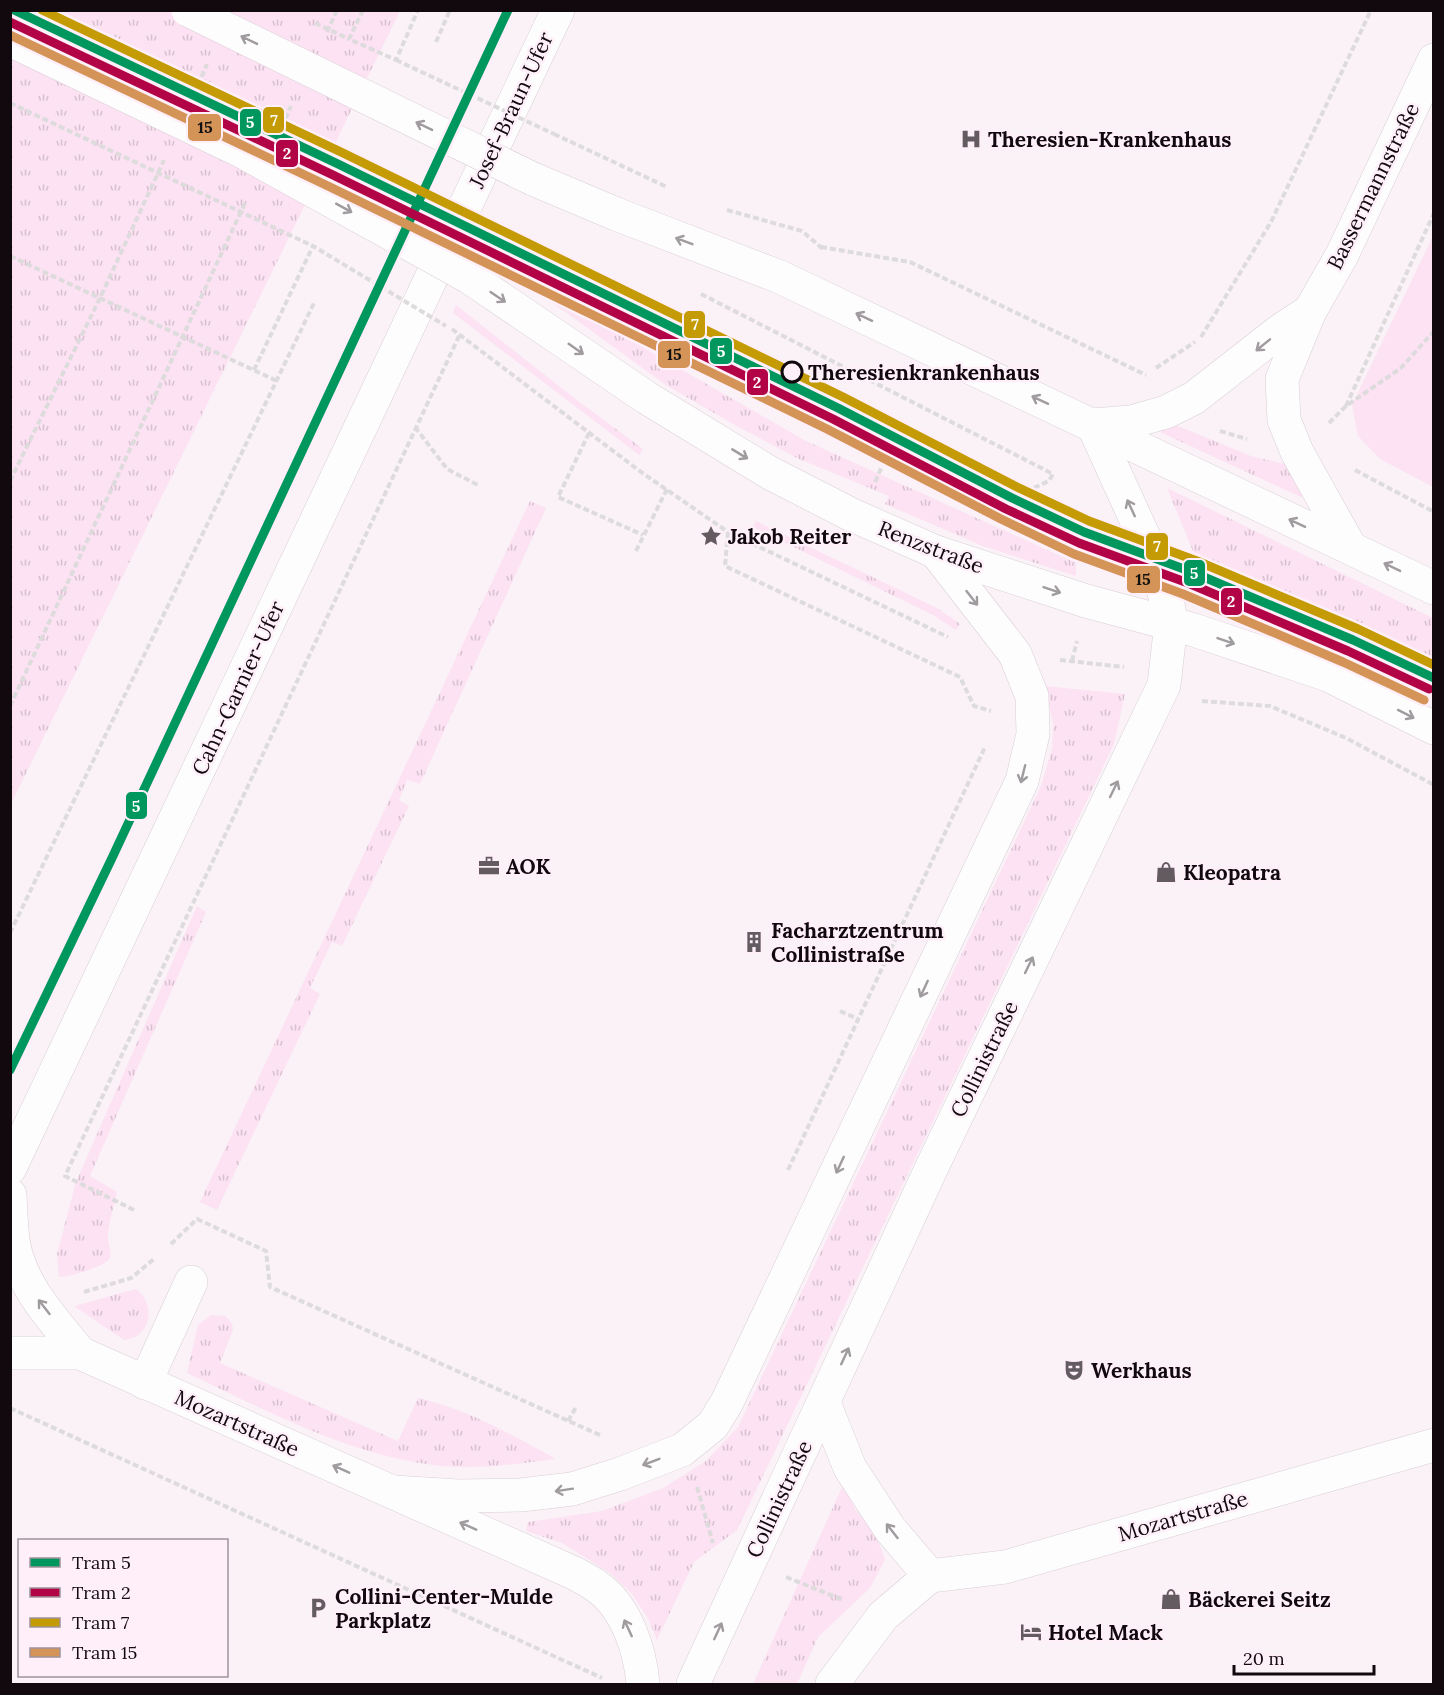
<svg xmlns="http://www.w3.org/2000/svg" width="1444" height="1695" font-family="Lora,serif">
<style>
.grass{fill:url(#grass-tufts)}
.park{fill:#fce2f3}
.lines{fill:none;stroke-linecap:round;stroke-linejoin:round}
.minor-casing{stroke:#d8cfd5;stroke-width:34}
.major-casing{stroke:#d8cfd5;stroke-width:34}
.path{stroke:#dedbdd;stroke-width:4;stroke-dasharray:6 3;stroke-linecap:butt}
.minor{stroke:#fefdfe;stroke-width:33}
.major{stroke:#fefdfe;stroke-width:33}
.major-bridge-casing{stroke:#d8cfd5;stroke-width:34;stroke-linecap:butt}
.path-bridge{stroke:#dedbdd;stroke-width:4;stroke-dasharray:6 3;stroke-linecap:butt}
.major-bridge{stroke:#fefdfe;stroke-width:33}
.tram-1-casing{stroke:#feeff8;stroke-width:14}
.tram-2-casing{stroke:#feeff8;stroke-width:14}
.tram-3-casing{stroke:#feeff8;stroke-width:14}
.tram-4-casing{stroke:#feeff8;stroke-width:14}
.tram-1{stroke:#00975f;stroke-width:9}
.tram-2{stroke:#b10346;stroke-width:9}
.tram-3{stroke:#c49b04;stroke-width:9}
.tram-4{stroke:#d49357;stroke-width:9}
.oneway{stroke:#9f9b9e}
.stop-dot{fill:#feeff8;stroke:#11090e;stroke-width:3}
.labels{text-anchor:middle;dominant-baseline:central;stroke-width:5;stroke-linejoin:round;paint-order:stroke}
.street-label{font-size:21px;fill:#11090e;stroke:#feeff8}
.poi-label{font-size:21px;font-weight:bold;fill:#11090e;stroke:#feeff8;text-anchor:start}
.stop-label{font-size:21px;font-weight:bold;fill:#11090e;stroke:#feeff8;text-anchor:start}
.line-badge{stroke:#feeff8;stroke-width:2}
.badge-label{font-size:16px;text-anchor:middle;font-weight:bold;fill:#fff}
.pale-badge-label{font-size:16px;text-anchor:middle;font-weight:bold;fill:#111}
</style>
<defs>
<pattern id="grass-tufts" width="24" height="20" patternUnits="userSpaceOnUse" patternTransform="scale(1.5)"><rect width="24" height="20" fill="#fce2f3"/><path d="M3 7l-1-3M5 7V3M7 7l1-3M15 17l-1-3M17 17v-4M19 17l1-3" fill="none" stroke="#d7c1cf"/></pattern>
</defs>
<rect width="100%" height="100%" fill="#faf2f7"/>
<g class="grass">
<polygon points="11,11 400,11 11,804"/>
<polygon points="506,269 577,294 571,306 804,440 1076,563 1076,576 983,546 885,504 889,496 799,459 733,424 666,385"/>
<polygon points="456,305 578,401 643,449 639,455 453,313"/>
<polygon points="1166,421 1251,456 1289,465 1306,492 1301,497 1162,433 1157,427"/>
<polygon points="1167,488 1433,618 1433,697 1331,651 1216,607"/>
<polygon points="530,501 546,508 420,784 407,780 399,800 409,806 342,946 332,942 310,988 320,994 217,1210 200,1202"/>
<polygon points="756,521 937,608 960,624 956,630 933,615 753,527"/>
<polygon points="1045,686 1125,694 1114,744 737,1530 694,1562 657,1640 648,1618 632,1594 610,1573 562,1543 526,1531 528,1522 602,1511 663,1488 706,1461 738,1427 1041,786 1052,749 1053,724"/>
<path d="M 197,906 L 206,912 L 90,1176 L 117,1192 C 114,1206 108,1224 108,1238 C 108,1244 112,1252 110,1257 C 107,1267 68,1277 59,1277 L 57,1254 L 76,1182 Z"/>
<path d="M 136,1289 C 151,1300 154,1323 138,1335 C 134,1338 128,1339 124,1340 L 74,1306 Z"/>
<path d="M 211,1315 L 225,1316 L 232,1323 L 233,1330 L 220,1363 L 398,1441 L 418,1398 C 467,1409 513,1435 556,1459 C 519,1464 480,1469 443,1466 C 351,1457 268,1411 187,1373 L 198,1325 Z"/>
<polygon points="843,1485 855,1509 876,1535 885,1560 870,1588 818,1637 797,1684 753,1684"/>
</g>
<polygon class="park" points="1433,236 1434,487 1433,487 1380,459 1358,436 1352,405"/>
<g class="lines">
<defs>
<g id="minor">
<polyline points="1350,547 1297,452 1284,420 1282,379 1310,311 1342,255 1434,60"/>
<polyline points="10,1168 558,10"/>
<path d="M 10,1195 C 11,1212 11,1230 14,1246 C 23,1289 54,1320 80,1353"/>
<path d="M 10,1353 L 80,1353 L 574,1573 C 581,1577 589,1581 595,1585 C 626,1606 640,1649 643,1684"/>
<polyline points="145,1383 191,1282"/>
<polyline points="824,1403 850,1468 890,1529 930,1576"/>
<polyline points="394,1492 458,1496 521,1495 572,1489 620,1474 682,1450 713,1425 727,1402 1022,781 1033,734 1032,696 1015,654 936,552"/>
<polyline points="693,1684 931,1169 1164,685 1171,623 1169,609 1153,557 1093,425 1131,422 1166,412 1194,398 1281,330 1310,311"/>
<polyline points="832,1684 883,1616 930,1576 1005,1567 1434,1445"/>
</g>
<g id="major">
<polyline points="533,179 616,214 780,277 1434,588"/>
<polyline points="469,277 647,398 770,473 852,515 936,552 1086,601 1194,630 1328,675 1434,728"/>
</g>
</defs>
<use href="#minor" class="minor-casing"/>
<use href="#major" class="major-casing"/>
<g class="path">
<polyline points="363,10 349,39 396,60 418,10"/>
<polyline points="327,32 337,10"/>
<polyline points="436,42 450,10"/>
<polyline points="198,85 207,64"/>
<polyline points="282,127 291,106"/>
<polyline points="554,134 667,187"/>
<polyline points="727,210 802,231 824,250"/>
<polyline points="821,247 910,262 1146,375"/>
<polyline points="10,256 277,381"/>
<polyline points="701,294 1053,474 1049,481 993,506"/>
<polyline points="589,304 823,419 1090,556"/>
<polyline points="452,329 641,472 728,532 948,637"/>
<polyline points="1201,337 1271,222 1371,10"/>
<polyline points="1156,368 1195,342"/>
<polyline points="254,370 313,246"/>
<polyline points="1346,406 1434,213"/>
<polyline points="1329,423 1346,406 1401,368 1434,331"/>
<polyline points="415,427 447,469 478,485"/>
<polyline points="1220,431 1247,439"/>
<polyline points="589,433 558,497 643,535"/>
<polyline points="1355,470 1434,512"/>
<polyline points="10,481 100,298 164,160"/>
<polyline points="875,482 888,453"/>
<polyline points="728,532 725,566 960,677 974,706 991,711"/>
<polyline points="636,551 667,489"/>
<polyline points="1060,660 1124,667"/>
<polyline points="1072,661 1077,641"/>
<polyline points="1202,701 1270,706 1346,738 1434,785"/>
<polyline points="10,706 246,201"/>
<polyline points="10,933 314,303"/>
<polyline points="840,1011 858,1019"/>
<polyline points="788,1170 985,747"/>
<polyline points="134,1210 65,1176 460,334"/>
<polyline points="171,1244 197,1219 266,1251 270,1287 602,1436"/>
<polyline points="84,1292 131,1278 154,1259"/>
<polyline points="10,1408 602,1678"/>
<polyline points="568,1421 576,1407"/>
<polyline points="697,1487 713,1543"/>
<polyline points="786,1577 843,1600"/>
</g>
<use href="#minor" class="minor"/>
<use href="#major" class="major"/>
<defs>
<g id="major-bridge">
<polyline points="188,10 533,179"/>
<polyline points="10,40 243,152 469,277"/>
</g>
</defs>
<use href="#major-bridge" class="major-bridge-casing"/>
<g class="path-bridge">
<polyline points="315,23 349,39"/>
<polyline points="396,60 554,134"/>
<polyline points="10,103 313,246 446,326"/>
</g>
<use href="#major-bridge" class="major-bridge"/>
<defs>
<g id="tram-1">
<polyline points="14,10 338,164 838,408 1012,498 1084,532 1192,572 1353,640 1434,678"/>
<polyline points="10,1070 112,858 508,10"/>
</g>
<polyline id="tram-2" points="10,22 333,175 833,419 1006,509 1079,543 1188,583 1348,651 1429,689"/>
<polyline id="tram-3" points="42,10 343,153 843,397 1017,487 1089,521 1197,561 1358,629 1434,665"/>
<polyline id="tram-4" points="10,35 328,186 827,429 1001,519 1074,554 1183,594 1343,662 1424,700"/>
</defs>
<use href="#tram-1" class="tram-1-casing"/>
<use href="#tram-2" class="tram-2-casing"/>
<use href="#tram-3" class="tram-3-casing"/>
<use href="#tram-4" class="tram-4-casing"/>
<use href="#tram-1" class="tram-1"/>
<use href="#tram-2" class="tram-2"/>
<use href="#tram-3" class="tram-3"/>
<use href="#tram-4" class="tram-4"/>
</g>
<defs><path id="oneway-shaft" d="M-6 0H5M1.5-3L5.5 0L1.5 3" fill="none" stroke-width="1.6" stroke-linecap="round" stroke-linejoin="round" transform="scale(1.5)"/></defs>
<g class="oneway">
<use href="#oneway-shaft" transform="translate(249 40) rotate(-154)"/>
<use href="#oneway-shaft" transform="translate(424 126) rotate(-154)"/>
<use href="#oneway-shaft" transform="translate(344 208) rotate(29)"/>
<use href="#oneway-shaft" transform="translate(684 241) rotate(-159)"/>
<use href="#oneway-shaft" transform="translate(498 297) rotate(34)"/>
<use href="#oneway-shaft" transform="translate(864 317) rotate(-155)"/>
<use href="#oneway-shaft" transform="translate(1263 345) rotate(141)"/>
<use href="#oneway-shaft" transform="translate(576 349) rotate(35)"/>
<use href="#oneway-shaft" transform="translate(1040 400) rotate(-155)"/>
<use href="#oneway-shaft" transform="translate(740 454) rotate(31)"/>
<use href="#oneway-shaft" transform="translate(1131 508) rotate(-115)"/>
<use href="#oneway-shaft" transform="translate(1297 523) rotate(-155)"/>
<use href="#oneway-shaft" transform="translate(1392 567) rotate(-154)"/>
<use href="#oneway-shaft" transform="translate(1052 590) rotate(18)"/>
<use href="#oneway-shaft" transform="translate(972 598) rotate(52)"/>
<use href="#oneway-shaft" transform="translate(1226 641) rotate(19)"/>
<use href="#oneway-shaft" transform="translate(1406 714) rotate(27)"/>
<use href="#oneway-shaft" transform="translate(1023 774) rotate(104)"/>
<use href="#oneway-shaft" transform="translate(1114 789) rotate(-64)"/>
<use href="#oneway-shaft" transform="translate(1029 965) rotate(-64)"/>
<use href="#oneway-shaft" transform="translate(924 989) rotate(115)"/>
<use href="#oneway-shaft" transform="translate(840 1165) rotate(115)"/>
<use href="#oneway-shaft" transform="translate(44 1307) rotate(-128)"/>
<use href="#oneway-shaft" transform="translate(845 1356) rotate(-65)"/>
<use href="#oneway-shaft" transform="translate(651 1462) rotate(159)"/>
<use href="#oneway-shaft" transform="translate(341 1469) rotate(-156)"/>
<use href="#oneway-shaft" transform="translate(564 1490) rotate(171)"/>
<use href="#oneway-shaft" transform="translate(468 1526) rotate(-156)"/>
<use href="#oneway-shaft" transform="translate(892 1531) rotate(-128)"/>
<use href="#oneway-shaft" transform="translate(628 1628) rotate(-115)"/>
<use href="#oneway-shaft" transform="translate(718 1631) rotate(-65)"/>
</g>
<defs>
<symbol id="hospital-bare" viewBox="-9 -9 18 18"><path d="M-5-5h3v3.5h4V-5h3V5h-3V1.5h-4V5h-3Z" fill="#635b60" stroke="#feeff8" stroke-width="2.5" paint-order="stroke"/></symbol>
<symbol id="sight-bare" viewBox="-9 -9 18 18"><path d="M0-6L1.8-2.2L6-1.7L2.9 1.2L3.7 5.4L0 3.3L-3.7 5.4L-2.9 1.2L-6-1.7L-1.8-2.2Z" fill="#635b60" stroke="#feeff8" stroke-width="2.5" paint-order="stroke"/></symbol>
<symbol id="office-bare" viewBox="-9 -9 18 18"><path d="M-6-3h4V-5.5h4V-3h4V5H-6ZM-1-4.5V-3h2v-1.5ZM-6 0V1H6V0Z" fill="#635b60" stroke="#feeff8" stroke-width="2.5" paint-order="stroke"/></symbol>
<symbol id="shop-bare" viewBox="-9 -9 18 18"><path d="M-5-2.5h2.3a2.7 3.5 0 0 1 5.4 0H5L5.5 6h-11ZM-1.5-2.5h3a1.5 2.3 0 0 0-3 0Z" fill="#635b60" stroke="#feeff8" stroke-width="2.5" paint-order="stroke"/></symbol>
<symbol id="building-bare" viewBox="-9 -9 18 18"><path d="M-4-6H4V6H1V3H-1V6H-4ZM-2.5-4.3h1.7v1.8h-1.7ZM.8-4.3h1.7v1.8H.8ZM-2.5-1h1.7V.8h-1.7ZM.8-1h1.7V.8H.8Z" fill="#635b60" stroke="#feeff8" stroke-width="2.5" paint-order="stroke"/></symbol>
<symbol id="theatre-bare" viewBox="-9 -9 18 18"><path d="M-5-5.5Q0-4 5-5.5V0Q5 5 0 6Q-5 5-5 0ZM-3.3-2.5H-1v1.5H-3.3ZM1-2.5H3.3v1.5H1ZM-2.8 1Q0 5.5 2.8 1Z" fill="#635b60" stroke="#feeff8" stroke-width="2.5" paint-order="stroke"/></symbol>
<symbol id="parking-bare" viewBox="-9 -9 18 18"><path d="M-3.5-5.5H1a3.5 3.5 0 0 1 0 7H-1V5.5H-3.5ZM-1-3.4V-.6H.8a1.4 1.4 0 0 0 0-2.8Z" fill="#635b60" stroke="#feeff8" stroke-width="2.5" paint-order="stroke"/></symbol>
<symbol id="hotel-bare" viewBox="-9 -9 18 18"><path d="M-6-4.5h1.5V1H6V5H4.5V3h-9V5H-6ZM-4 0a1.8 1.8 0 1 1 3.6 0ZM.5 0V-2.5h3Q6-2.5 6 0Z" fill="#635b60" stroke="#feeff8" stroke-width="2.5" paint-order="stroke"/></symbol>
</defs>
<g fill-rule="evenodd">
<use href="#hospital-bare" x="956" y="124" width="30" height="30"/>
<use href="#sight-bare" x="696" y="521" width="30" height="30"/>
<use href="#office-bare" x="474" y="851" width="30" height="30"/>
<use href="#shop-bare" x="1151" y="857" width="30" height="30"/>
<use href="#building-bare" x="739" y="927" width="30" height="30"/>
<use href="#theatre-bare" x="1059" y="1355" width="30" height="30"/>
<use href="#shop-bare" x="1156" y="1584" width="30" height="30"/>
<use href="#parking-bare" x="303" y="1593" width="30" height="30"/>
<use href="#hotel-bare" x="1016" y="1617" width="30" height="30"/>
</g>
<circle class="stop-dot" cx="792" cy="372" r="10"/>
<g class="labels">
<g class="street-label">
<text transform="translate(511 110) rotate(-65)">Josef-Braun-Ufer</text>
<text transform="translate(1373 186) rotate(-64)">Bassermannstraße</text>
<text transform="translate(931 547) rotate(21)">Renzstraße</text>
<text transform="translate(238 688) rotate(-65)">Cahn-Garnier-Ufer</text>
<text transform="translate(984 1059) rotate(-64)">Collinistraße</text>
<text transform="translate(237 1423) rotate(24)">Mozartstraße</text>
<text transform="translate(779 1499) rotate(-65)">Collinistraße</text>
<text transform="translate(1183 1516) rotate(-16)">Mozartstraße</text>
</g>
<g class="poi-label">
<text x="988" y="139">Theresien-Krankenhaus</text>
<text x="728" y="536">Jakob Reiter</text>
<text x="506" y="866">AOK</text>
<text x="1183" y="872">Kleopatra</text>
<text x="771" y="930">Facharztzentrum<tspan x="771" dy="24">Collinistraße</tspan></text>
<text x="1091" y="1370">Werkhaus</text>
<text x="335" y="1596">Collini-Center-Mulde<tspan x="335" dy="24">Parkplatz</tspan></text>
<text x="1188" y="1599">Bäckerei Seitz</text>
<text x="1048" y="1632">Hotel Mack</text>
</g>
<g class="stop-label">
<text x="808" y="372">Theresienkrankenhaus</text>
</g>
</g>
<g class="line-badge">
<rect x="262" y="106" width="23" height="28" rx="6" fill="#c49b04"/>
<rect x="239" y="108" width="23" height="29" rx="6" fill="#00975f"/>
<rect x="187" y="113" width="35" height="29" rx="6" fill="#d49357"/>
<rect x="275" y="139" width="24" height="29" rx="6" fill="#b10346"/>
<rect x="683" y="310" width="23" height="29" rx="6" fill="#c49b04"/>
<rect x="709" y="337" width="24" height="28" rx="6" fill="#00975f"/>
<rect x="657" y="340" width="34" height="29" rx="6" fill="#d49357"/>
<rect x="746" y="368" width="23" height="28" rx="6" fill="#b10346"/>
<rect x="1145" y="532" width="24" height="29" rx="6" fill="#c49b04"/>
<rect x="1183" y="559" width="23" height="28" rx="6" fill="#00975f"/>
<rect x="1126" y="565" width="35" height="29" rx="6" fill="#d49357"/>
<rect x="1220" y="587" width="23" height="29" rx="6" fill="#b10346"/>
<rect x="125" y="791" width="23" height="29" rx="6" fill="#00975f"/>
</g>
<g class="badge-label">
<text x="274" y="126">7</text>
<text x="250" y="128">5</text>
<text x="287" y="159">2</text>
<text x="695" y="330">7</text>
<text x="721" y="357">5</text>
<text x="757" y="388">2</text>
<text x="1157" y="552">7</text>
<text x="1194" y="579">5</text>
<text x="1231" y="607">2</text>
<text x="136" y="812">5</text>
</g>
<g class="pale-badge-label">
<text x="205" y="133">15</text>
<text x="674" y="360">15</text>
<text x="1143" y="585">15</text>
</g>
<rect width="1444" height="1695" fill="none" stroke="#11090e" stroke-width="24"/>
<rect x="18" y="1539" width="210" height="138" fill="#feeff8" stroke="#9f939a" stroke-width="1.5"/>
<rect x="30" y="1558" width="30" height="9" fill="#00975f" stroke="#9f939a" stroke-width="1.5"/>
<text x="72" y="1569" font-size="18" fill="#11090e">Tram 5</text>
<rect x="30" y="1588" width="30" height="9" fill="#b10346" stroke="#9f939a" stroke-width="1.5"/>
<text x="72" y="1599" font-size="18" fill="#11090e">Tram 2</text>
<rect x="30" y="1618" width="30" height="9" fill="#c49b04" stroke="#9f939a" stroke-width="1.5"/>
<text x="72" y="1629" font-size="18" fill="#11090e">Tram 7</text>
<rect x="30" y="1648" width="30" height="9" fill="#d49357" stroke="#9f939a" stroke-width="1.5"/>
<text x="72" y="1659" font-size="18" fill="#11090e">Tram 15</text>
<path d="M1234 1665v9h140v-9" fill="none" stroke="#11090e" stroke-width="3"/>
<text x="1243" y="1665" font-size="18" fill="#11090e" stroke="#feeff8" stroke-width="4.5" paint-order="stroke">20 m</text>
</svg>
